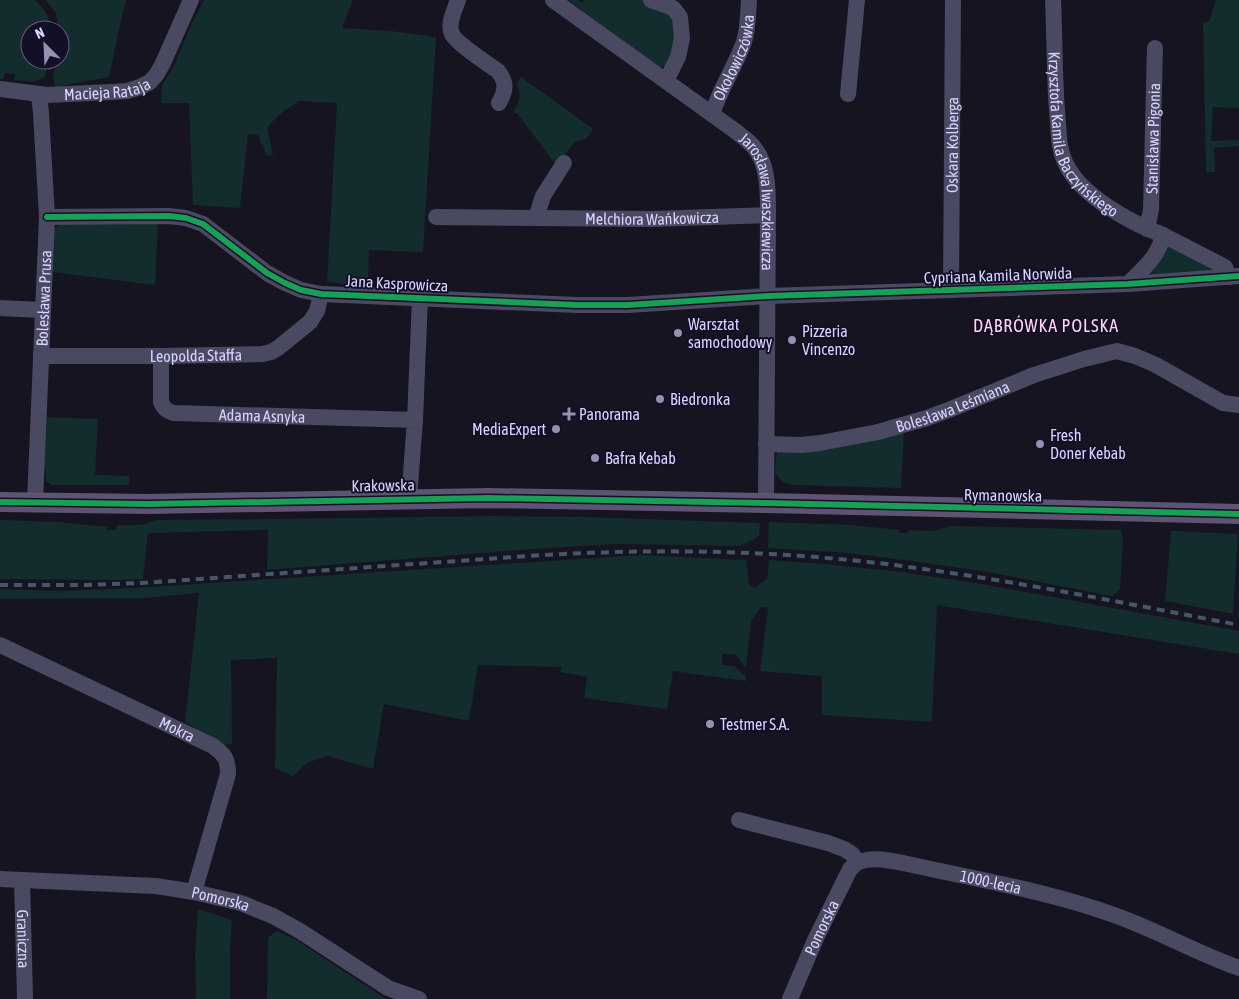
<svg xmlns="http://www.w3.org/2000/svg" width="1239" height="999" font-family="'Asap Condensed',sans-serif">
<style>
.green{fill:#132c2d}
.lines{fill:none;stroke-linecap:round;stroke-linejoin:round}
.minor{stroke:#4a4962;stroke-width:16}
.major{stroke:#5e5373;stroke-width:20}
.rail{stroke:#43596b;stroke-width:4;stroke-dasharray:8 6;stroke-linecap:butt}
.cycleway-casing{stroke:#130f26;stroke-width:9}
.cycleway{stroke:#1a9f57;stroke-width:6}
.poi-dot{fill:#9591b1;stroke:#130f26;stroke-width:2}
.labels{text-anchor:middle;dominant-baseline:central;stroke-width:4;stroke-linejoin:round;paint-order:stroke}
.street-label{font-size:16px;fill:#d9d4ff;stroke:#130f26}
.poi-label{font-size:16px;fill:#d9d4ff;stroke:#130f26;text-anchor:start}
.neighbourhood-label{font-size:18px;letter-spacing:1px;fill:#ffd6f0;stroke:#130f26}
</style>
<rect width="100%" height="100%" fill="#161421"/>
<g class="green">
<path d="M 0,0 L 35,0 C 45,10 50,16 51,30 L 30,30 L 30,60 L 48,60 L 45,77 L 33,82 L 14,80 L 15,74 L 5,73 L 3,79 L 0,79 Z"/>
<polygon points="45,0 126,0 119,29 109,77 55,87 53,77 57,60 60,60 60,30 59,30 56,13"/>
<polygon points="204,0 353,0 342,28 390,31 436,37 423,252 369,250 368,287 327,282 337,103 299,101 280,114 267,127 273,155 267,156 258,135 248,134 240,208 193,205 189,103 161,103 162,85 175,64 190,27"/>
<polygon points="568,0 578,0 582,3 584,0 643,0 669,11 672,15 676,43 666,66 657,68 622,40"/>
<polygon points="1216,0 1239,0 1239,108 1213,107 1211,141 1239,140 1239,146 1214,148 1215,172 1206,172 1203,22 1209,22"/>
<path d="M 521,77 L 593,129 L 586,139 L 575,142 L 556,165 L 517,113 L 513,113 C 520,99 522,99 517,83 Z"/>
<polygon points="158,223 155,285 52,272 54,229 59,225"/>
<polygon points="1166,244 1218,271 1148,274"/>
<polygon points="42,417 98,419 95,475 129,476 130,482 127,485 52,485 46,481 46,471 43,464"/>
<polygon points="904,432 901,488 792,485 783,482 775,473 777,450"/>
<polygon points="496,516 587,517 760,523 759,536 741,546 615,544 533,549 267,570 268,530 148,533 143,579 118,580 0,579 0,520 58,522 107,527 107,530 116,530 117,525 142,525 156,520 272,519"/>
<polygon points="769,522 852,525 899,530 900,533 908,533 909,530 932,531 951,526 1121,530 1123,538 1120,590 1112,596 988,572 925,563 850,553 768,548"/>
<polygon points="1171,531 1238,534 1233,614 1165,601"/>
<polygon points="641,555 746,560 749,584 754,588 767,579 769,560 825,564 901,572 976,583 1239,631 1239,654 937,605 932,722 822,715 822,676 760,671 768,608 761,607 751,622 746,668 735,654 722,654 722,665 734,666 746,677 746,681 673,671 667,709 584,698 587,677 560,672 562,667 478,665 469,721 384,704 373,769 327,756 307,763 293,776 275,768 277,658 231,660 232,744 221,745 185,722 199,593 146,598 0,599 0,589 59,591 134,588"/>
<polygon points="198,909 232,920 230,948 230,999 196,999 195,954"/>
<polygon points="276,931 295,939 386,999 267,999 268,938"/>
</g>
<g class="lines">
<g class="minor">
<path d="M 458,0 C 455,9 447,24 452,34 C 456,43 488,64 498,71 C 507,83 506,90 499,103"/>
<path id="s1" d="M 553,0 L 734,130 C 740,135 748,140 753,146 C 769,165 768,192 768,215 L 766,503"/>
<polyline points="651,0 673,8 680,17 682,38 678,57 666,81"/>
<path id="s2" d="M 1053,0 C 1055,41 1054,82 1058,123 C 1059,137 1059,151 1066,164 C 1081,196 1131,223 1163,235 C 1158,258 1144,267 1128,284"/>
<path id="s3" d="M 0,89 L 47,95 L 111,92 L 127,91 L 140,87 L 150,82 L 157,74 L 163,63 L 191,0"/>
<polyline points="848,94 857,0"/>
<path id="s4" d="M 712,114 C 720,89 735,67 744,42 C 748,29 748,14 749,0"/>
<polyline points="47,217 169,216 186,218 203,224 267,273 285,283 301,290 321,294 577,305 628,305 768,296 1128,284 1239,276"/>
<path id="s5" d="M 436,217 L 652,219 L 768,215"/>
<polyline points="536,218 543,196 564,163"/>
<path id="s6" d="M 1147,229 L 1151,210 L 1155,48"/>
<polyline points="1163,235 1225,267 1229,277"/>
<path id="s7" d="M 951,290 L 953,0"/>
<polyline points="0,308 42,310"/>
<path id="s8" d="M 41,356 L 161,356 L 263,354 L 271,352 L 278,348 L 310,322 L 317,311 L 321,294"/>
<path id="s9" d="M 161,356 L 161,402 C 164,409 167,411 174,413 L 415,420 L 409,499"/>
<polyline points="415,420 420,298"/>
<path id="s10" d="M 766,444 L 801,445 L 820,443 L 878,432 L 927,418 L 951,409 L 1034,375 L 1084,359 L 1117,351 L 1135,356 L 1156,365 L 1223,403 L 1239,405"/>
<path id="s11" d="M 35,502 L 47,217 L 41,113 L 39,95"/>
<path id="s12" d="M 0,645 L 213,746 C 225,755 228,759 228,774 L 194,892"/>
<polyline points="739,820 828,843 844,849 852,854 858,862"/>
<path id="s13" d="M 0,879 L 156,886 L 194,892 L 241,903 L 273,916 L 300,931 L 388,988 L 419,999"/>
<path id="s14" d="M 22,880 L 25,999"/>
<path id="s15" d="M 790,999 L 816,938 L 850,869 C 853,867 856,863 859,862 C 873,856 890,861 903,863 C 975,879 1048,891 1117,916 C 1158,931 1197,953 1239,968"/>
</g>
<polyline class="major" points="0,502 148,504 489,498 766,503 1239,514"/>
<path class="rail" d="M 0,585 L 81,585 L 142,583 L 543,555 C 648,549 754,550 860,561 C 987,575 1113,601 1239,625"/>
<defs>
<g id="cycleway">
<polyline points="47,217 169,216 186,218 203,224 267,273 285,283 301,290 321,294 577,305 628,305 768,296 1128,284 1239,276"/>
<polyline points="0,502 148,504 489,498 766,503 1239,514"/>
</g>
</defs>
<use href="#cycleway" class="cycleway-casing"/>
<use href="#cycleway" class="cycleway"/>
</g>
<g class="poi-dot">
<circle cx="678" cy="333" r="5"/>
<circle cx="792" cy="340" r="5"/>
<circle cx="660" cy="399" r="5"/>
<path d="M566.5 406.5h5v5h5v5h-5v5h-5v-5h-5v-5h5z"/>
<circle cx="556" cy="429" r="5"/>
<circle cx="1040" cy="444" r="5"/>
<circle cx="595" cy="458" r="5"/>
<circle cx="710" cy="724" r="5"/>
</g>
<g class="labels">
<g class="street-label">
<text stroke="none"><textPath href="#s4" startOffset="61">Okołowiczówka</textPath></text>
<text stroke="none"><textPath href="#s3" startOffset="108">Macieja Rataja</textPath></text>
<text stroke="none"><textPath href="#s2" startOffset="144">Krzysztofa Kamila Baczyńskiego</textPath></text>
<text stroke="none"><textPath href="#s6" startOffset="91">Stanisława Pigonia</textPath></text>
<text stroke="none"><textPath href="#s7" startOffset="145">Oskara Kolberga</textPath></text>
<text stroke="none"><textPath href="#s1" startOffset="304">Jarosława Iwaszkiewicza</textPath></text>
<text stroke="none"><textPath href="#s5" startOffset="216">Melchiora Wańkowicza</textPath></text>
<text transform="translate(998 275) rotate(-2)">Cypriana Kamila Norwida</text>
<text transform="translate(397 283) rotate(3)">Jana Kasprowicza</text>
<text stroke="none"><textPath href="#s11" startOffset="204">Bolesława Prusa</textPath></text>
<text stroke="none"><textPath href="#s8" startOffset="155">Leopolda Staffa</textPath></text>
<text stroke="none"><textPath href="#s10" startOffset="192">Bolesława Leśmiana</textPath></text>
<text stroke="none"><textPath href="#s9" startOffset="152">Adama Asnyka</textPath></text>
<text transform="translate(383 485) rotate(-1)">Krakowska</text>
<text transform="translate(1003 495) rotate(1)">Rymanowska</text>
<text stroke="none"><textPath href="#s12" startOffset="196">Mokra</textPath></text>
<text stroke="none"><textPath href="#s15" startOffset="289">1000-lecia</textPath></text>
<text stroke="none"><textPath href="#s13" startOffset="222">Pomorska</textPath></text>
<text stroke="none"><textPath href="#s15" startOffset="78">Pomorska</textPath></text>
<text stroke="none"><textPath href="#s14" startOffset="59">Graniczna</textPath></text>
</g>
<g class="poi-label">
<text x="688" y="324">Warsztat<tspan x="688" dy="18">samochodowy</tspan></text>
<text x="802" y="331">Pizzeria<tspan x="802" dy="18">Vincenzo</tspan></text>
<text x="670" y="399">Biedronka</text>
<text x="579" y="414">Panorama</text>
<text x="546" y="429" text-anchor="end">MediaExpert</text>
<text x="1050" y="435">Fresh<tspan x="1050" dy="18">Doner Kebab</tspan></text>
<text x="605" y="458">Bafra Kebab</text>
<text x="720" y="724">Testmer S.A.</text>
</g>
<g class="neighbourhood-label">
<text x="1046" y="325">DĄBRÓWKA POLSKA</text>
</g>
</g>
<g transform="translate(45 45) rotate(336)"><circle r="24" fill="#130f26" stroke="#625e7d"/>
<path d="M0-4L9 19L0 12L-9 19Z" fill="#9591b1"/>
<text y="-8" font-size="14" font-weight="bold" text-anchor="middle" fill="#d9d4ff">N</text>
</g>
</svg>
